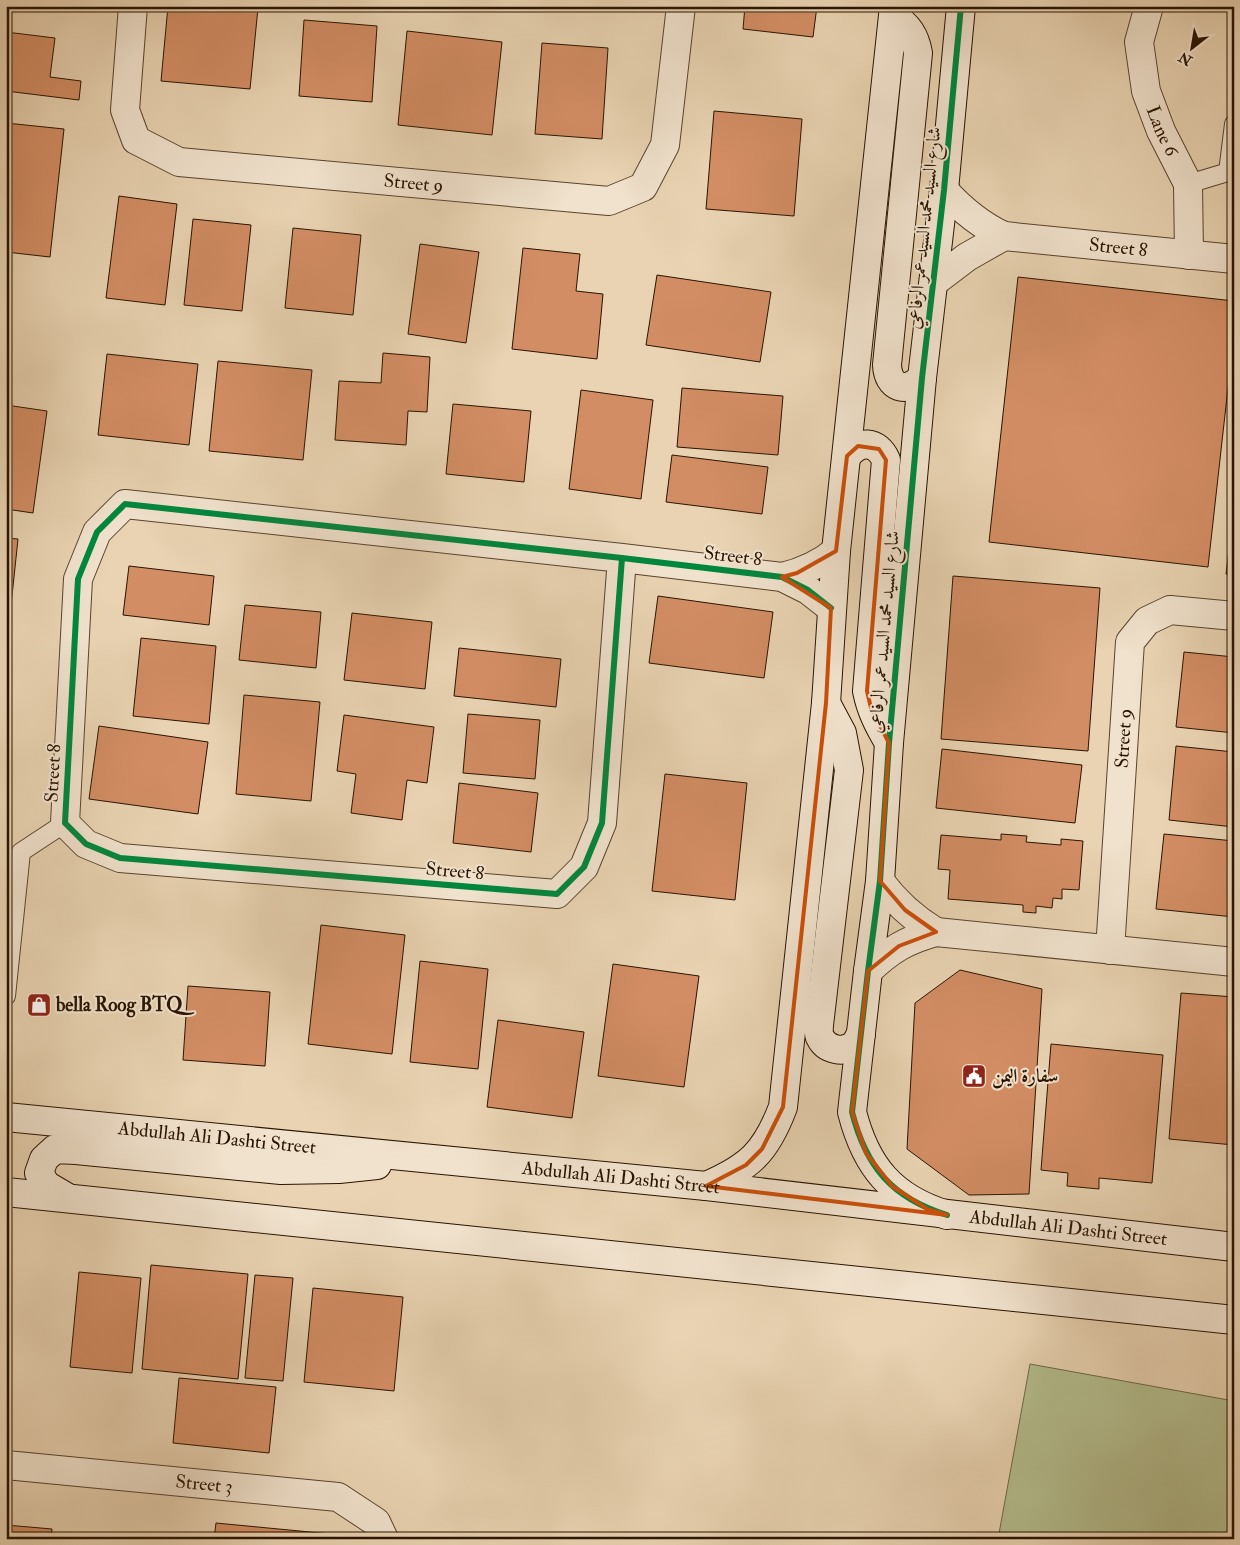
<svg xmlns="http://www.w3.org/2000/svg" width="1240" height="1545" font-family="'IM FELL Double Pica',Amiri,serif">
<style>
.green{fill:#b4bd8e;stroke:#6e6848}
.building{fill:#d38d64;stroke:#291401}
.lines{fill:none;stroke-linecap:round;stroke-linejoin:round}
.lane-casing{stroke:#59442d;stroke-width:20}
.street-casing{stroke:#59442d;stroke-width:30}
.secondary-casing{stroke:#291401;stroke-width:30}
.lane{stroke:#f1e2cd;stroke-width:18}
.street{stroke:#f1e2cd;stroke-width:28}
.secondary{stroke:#f1e2cd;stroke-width:28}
.cycleway-casing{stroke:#f1e2cd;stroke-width:9}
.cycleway{stroke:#00873e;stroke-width:6}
.marked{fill:none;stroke:#cb4f0a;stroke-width:4;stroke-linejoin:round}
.labels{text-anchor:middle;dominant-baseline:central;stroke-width:4;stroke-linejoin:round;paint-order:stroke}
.street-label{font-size:19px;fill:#291401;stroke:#f1e2cd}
.poi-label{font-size:19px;font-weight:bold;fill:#291401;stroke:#f1e2cd;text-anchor:start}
</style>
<rect width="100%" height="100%" fill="#e9d3b2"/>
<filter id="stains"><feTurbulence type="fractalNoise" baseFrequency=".004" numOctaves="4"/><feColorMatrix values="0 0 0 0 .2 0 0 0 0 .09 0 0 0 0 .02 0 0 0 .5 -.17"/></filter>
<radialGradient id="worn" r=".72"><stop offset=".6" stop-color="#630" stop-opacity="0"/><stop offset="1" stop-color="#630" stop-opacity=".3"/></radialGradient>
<polygon class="green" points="1030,1364 1234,1401 1234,1539 998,1539"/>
<g class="building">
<polygon points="168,6 258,8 250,89 161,81"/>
<polygon points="745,6 817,6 813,37 743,29"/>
<polygon points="304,20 377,26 372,102 299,96"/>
<polygon points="407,31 502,42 492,135 398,125"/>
<polygon points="6,32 55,38 50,77 81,81 79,100 6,91"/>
<polygon points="542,43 608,48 602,139 535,134"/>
<polygon points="714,111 802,119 794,216 706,209"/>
<polygon points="6,123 64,129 50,257 6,252"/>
<polygon points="119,196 177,204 165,305 106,298"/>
<polygon points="193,219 251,225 242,311 184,305"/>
<polygon points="293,228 361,235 353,315 285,308"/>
<polygon points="420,244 479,252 466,343 408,334"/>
<polygon points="523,248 580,254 576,291 603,294 597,359 512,349"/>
<polygon points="657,275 771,292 760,362 646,345"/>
<polygon points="1018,277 1234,301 1234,334 1208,567 989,542"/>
<polygon points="383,353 430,357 427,412 408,411 406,445 335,440 339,381 381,383"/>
<polygon points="107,354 198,364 189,445 98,435"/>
<polygon points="218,361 312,370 303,460 209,451"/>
<polygon points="682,388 783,396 778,455 677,447"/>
<polygon points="581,390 653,400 641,499 569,489"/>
<polygon points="453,404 531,411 524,482 446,474"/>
<polygon points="6,405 47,411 33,513 6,509"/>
<polygon points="672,455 768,467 762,514 666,502"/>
<polygon points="1234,509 1234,575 1226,574"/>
<polygon points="6,538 18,539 12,596 6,595"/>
<polygon points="129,566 214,576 209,625 123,615"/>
<polygon points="953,576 1100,588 1088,751 941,739"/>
<polygon points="6,595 12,596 6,646"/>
<polygon points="658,596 773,612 764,678 649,663"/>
<polygon points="245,605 321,612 316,668 239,660"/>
<polygon points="352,613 432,622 425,689 344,680"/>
<polygon points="141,638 216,646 209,724 133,716"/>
<polygon points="459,648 561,659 556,707 454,696"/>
<polygon points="1184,652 1234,657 1234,733 1176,727"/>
<polygon points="244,695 320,702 311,801 236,794"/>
<polygon points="468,714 540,720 535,779 463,773"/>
<polygon points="344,715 434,727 427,783 407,780 402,820 351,813 356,774 337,771"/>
<polygon points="99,726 208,742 198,814 89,799"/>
<polygon points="1176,746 1234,752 1234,827 1169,820"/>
<polygon points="942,749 1082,765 1075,823 936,808"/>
<polygon points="665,774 747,783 735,900 652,891"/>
<polygon points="459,783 538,793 531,852 453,843"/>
<polygon points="1001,834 1027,836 1026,842 1061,845 1061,839 1083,841 1079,890 1062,889 1062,899 1053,898 1052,908 1036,906 1036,913 1023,912 1023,905 948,899 950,870 938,869 941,835 1001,840"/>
<polygon points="1164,834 1234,841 1234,917 1156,909"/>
<polygon points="321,925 405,935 392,1054 308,1044"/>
<polygon points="420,961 488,969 478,1069 410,1062"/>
<polygon points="613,964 699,976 684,1087 598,1076"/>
<polygon points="960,970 1042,989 1029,1194 969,1195 907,1149 915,1003"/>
<polygon points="188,986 270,992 265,1066 183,1060"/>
<polygon points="1181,993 1234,997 1234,1145 1169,1139"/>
<polygon points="498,1020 584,1032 572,1118 487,1107"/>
<polygon points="1051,1044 1163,1055 1152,1183 1099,1178 1099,1189 1067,1186 1068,1173 1041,1170"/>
<polygon points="151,1265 248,1274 238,1379 142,1369"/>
<polygon points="79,1272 141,1278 132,1373 70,1367"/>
<polygon points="255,1275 293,1278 283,1381 245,1378"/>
<polygon points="313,1288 403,1297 394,1391 304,1382"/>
<polygon points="179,1378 276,1387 269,1453 173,1443"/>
<polygon points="216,1523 362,1537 362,1539 214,1539"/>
<polygon points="6,1525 52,1529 51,1539 6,1539"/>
<polygon points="66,1536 95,1539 66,1539"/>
</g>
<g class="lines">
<defs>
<g id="lane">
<polyline points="1188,184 1228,172 1234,124"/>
<polyline points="6,996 21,852 65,823"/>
</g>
<g id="street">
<path id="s1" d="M 133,6 L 125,110 L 136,140 L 179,162 L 609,201 L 643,187 L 665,145 L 681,6"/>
<path id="s2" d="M 1149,6 L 1139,42 L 1146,91 L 1161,131 L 1188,184 L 1189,255"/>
<path id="s3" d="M 944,190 C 962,210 980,225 1004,236 L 1234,259"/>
<polyline points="934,282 967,257 1004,236"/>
<polyline points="622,558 602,823 584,867 557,894 120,858 86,844 65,823 78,579 97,532 125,504 622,558 782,577 808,590 831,608"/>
<path d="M 782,577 C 803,572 819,565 836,551"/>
<path d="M 880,881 C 896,903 913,918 936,932"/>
<path id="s4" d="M 1110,950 L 1130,642 L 1147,621 L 1170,610 L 1234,616"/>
<path d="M 868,971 C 890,950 906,940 936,932 L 1234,962"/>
<path id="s5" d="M 6,1465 L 338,1497 L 376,1522 L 384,1539"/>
</g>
<g id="secondary">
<path d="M 893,16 C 908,25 915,36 918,53 L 887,365 C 888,388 906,394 922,378"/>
<path d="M 847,456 C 859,440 877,440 886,460 L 867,691 C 871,711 879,726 889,743"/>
<path d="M 826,703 L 842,733 L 849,770 L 819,1025 C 819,1028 818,1033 820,1037 C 826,1050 844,1054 855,1044 C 857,1042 859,1037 861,1034"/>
<path id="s6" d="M 6,1117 L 706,1186 L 1234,1247"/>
<path d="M 706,1186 C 750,1167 766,1152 783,1107 L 826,703 L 836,551 L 894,6"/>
<polyline points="6,1192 1234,1320"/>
<polyline points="68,1198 46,1185 39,1173 44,1159 55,1149 76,1150 281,1170 339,1169 377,1165"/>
<path d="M 947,1215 C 892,1198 866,1167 852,1112 L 868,971 L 880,881 L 889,743 L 922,378 L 944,190 L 961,6"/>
</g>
</defs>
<use href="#lane" class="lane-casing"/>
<use href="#street" class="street-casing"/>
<use href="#secondary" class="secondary-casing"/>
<use href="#lane" class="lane"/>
<use href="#street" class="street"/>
<use href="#secondary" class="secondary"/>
<defs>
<g id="cycleway">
<polyline points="622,558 602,823 584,867 557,894 120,858 86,844 65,823 78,579 97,532 125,504 622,558 782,577 808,590 831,608"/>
<path d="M 947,1215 C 892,1198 866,1167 852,1112 L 868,971 L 880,881 L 889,743 L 922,378 L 944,190 L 961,6"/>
</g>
</defs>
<use href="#cycleway" class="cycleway-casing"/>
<use href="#cycleway" class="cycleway"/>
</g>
<path class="marked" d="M 858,446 L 879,449 L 886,460 L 867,691 L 871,708 L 889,743 L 880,881 L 905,910 L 936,932 L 899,946 L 868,971 L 852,1112 L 866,1153 L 892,1186 L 927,1209 L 947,1215 L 706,1186 L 746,1165 L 762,1149 L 783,1107 L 826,703 L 831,608 L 782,577 L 797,573 L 836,551 L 847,456 Z"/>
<defs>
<symbol id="shop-square" viewBox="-11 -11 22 22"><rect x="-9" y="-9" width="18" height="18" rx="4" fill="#8f2418" stroke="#f1e2cd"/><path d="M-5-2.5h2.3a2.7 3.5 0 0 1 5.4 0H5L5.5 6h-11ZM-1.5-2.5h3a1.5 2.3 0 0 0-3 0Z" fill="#fff"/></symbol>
<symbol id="civic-square" viewBox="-11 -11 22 22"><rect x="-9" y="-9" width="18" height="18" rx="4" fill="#8f2418" stroke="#f1e2cd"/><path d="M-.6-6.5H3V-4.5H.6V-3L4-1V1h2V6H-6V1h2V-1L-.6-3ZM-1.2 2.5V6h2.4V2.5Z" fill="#fff"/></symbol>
</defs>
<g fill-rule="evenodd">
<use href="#shop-square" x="25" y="991" width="28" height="28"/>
<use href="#civic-square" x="960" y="1062" width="28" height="28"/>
</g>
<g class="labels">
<g class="street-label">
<text stroke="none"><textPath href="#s2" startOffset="130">Lane 6</textPath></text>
<text stroke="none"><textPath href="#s1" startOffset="420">Street 9</textPath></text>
<text transform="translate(924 228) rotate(-84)">شارع السيد محمد السيد عمر الرفاعي</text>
<text stroke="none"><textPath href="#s3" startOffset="191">Street 8</textPath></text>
<text transform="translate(733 556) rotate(7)">Street 8</text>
<text transform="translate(884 632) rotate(-85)">شارع السيد محمد السيد عمر الرفاعي</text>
<text stroke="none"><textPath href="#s4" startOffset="212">Street 9</textPath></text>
<text transform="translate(53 773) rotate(-87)">Street 8</text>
<text transform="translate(455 871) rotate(5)">Street 8</text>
<text stroke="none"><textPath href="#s6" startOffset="212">Abdullah Ali Dashti Street</textPath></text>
<text stroke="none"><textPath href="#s6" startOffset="618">Abdullah Ali Dashti Street</textPath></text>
<text stroke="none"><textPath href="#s6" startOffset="1068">Abdullah Ali Dashti Street</textPath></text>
<text stroke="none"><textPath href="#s5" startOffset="199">Street 3</textPath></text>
</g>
<g class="poi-label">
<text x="56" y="1005">bella Roog BTQ</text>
<text x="992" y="1076">سفارة اليمن</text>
</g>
</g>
<rect width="1240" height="1545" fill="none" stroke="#e9d3b2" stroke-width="25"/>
<rect x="8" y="8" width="1225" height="1530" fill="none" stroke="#291401" stroke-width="2.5"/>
<rect x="12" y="12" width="1215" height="1520" fill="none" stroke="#291401"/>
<g transform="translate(1192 48) rotate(211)" stroke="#f1e2cd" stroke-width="4" paint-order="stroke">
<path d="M0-4L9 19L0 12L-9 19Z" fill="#291401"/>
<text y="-8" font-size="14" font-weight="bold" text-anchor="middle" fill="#291401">N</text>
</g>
<rect width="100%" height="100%" filter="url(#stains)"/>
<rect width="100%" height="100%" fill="url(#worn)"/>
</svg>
